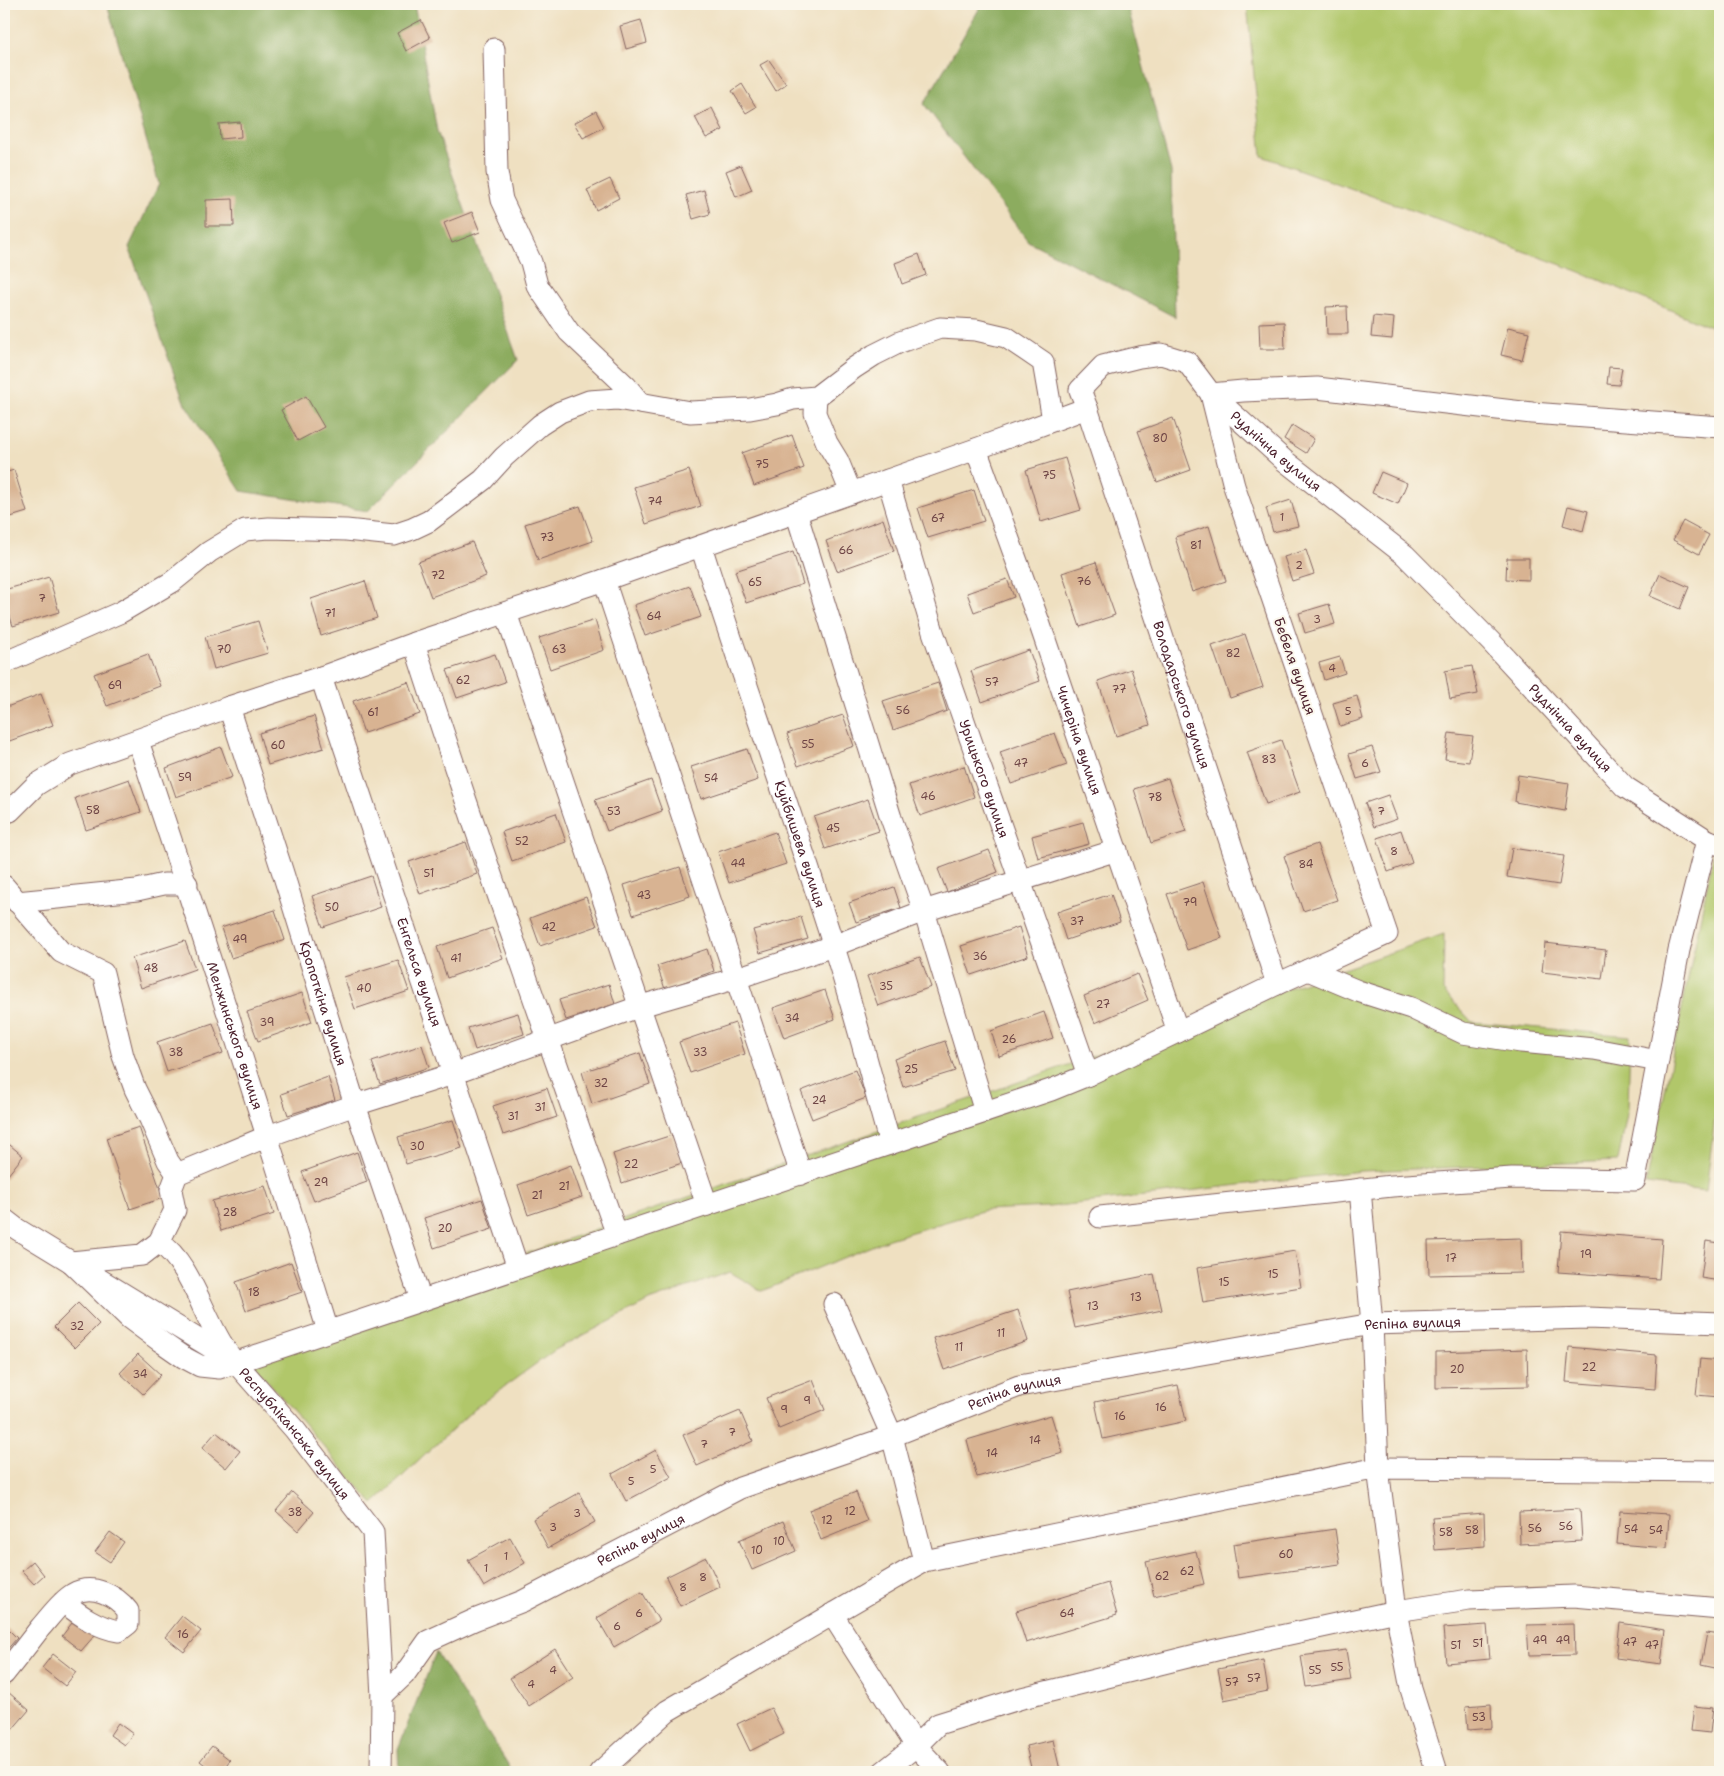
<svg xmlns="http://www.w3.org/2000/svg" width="1724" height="1776" font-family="'Shantell Sans',sans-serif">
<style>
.green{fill:#b1c76b;stroke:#7e734b}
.forest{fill:#8cac5f;stroke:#6b6645}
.building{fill:#d8b392}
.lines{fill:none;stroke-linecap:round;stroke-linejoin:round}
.minor-casing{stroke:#846360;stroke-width:23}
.minor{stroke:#fff;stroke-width:21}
.labels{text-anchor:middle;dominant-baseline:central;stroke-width:4;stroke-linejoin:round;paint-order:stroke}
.number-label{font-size:11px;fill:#6e4445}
.street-label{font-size:14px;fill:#4a1f2b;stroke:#fbf7ec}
</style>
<rect width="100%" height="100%" fill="#fbf7ec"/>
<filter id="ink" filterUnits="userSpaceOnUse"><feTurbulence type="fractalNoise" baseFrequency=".02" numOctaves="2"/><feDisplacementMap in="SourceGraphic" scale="10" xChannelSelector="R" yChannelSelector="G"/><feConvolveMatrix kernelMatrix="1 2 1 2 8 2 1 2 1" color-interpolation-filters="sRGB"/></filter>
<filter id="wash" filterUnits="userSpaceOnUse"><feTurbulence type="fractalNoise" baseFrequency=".0096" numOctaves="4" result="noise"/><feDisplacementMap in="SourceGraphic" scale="20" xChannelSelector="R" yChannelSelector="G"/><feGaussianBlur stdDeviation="1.12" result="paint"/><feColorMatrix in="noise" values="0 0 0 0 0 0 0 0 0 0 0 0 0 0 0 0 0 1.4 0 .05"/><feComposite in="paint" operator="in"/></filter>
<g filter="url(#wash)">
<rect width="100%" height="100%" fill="#efe0c1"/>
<g class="green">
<polygon points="1247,4 1720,4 1720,331 1578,271 1262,156"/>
<polygon points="1714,852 1720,854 1720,1075 1706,1191 1646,1184"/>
<polygon points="1444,934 1443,991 1472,1022 1630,1036 1628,1109 1618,1161 1361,1171 1049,1207 985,1210 889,1239 762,1291 730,1272 649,1301 555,1350 475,1408 373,1504 243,1352"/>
</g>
<g class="forest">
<polygon points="107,4 414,4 437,131 518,360 368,511 241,491 184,402 129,247 159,184"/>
<polygon points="982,4 1127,4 1171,171 1175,317 1028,241 924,104"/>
<polygon points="436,1652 513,1772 399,1772 398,1749"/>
</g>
<g id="blocks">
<g class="building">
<polygon points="421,20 430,38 406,51 397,33"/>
<polygon points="641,20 647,43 626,49 620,26"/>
<polygon points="769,60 786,84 776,91 760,65"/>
<polygon points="742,84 756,107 746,113 732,91"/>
<polygon points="712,108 723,130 706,138 695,117"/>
<polygon points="596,111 604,127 583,138 574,123"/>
<polygon points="240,122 241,137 220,139 219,124"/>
<polygon points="741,165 752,190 736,197 726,171"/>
<polygon points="610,179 619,198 596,210 587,190"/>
<polygon points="704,190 710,214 693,219 686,195"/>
<polygon points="233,199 234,226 206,226 206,200"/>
<polygon points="472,212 480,232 452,243 444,223"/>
<polygon points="919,254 926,275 902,284 895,263"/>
<polygon points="1347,306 1348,334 1327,334 1326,307"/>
<polygon points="1373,316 1394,318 1392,339 1371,337"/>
<polygon points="1284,322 1285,349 1260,349 1259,323"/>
<polygon points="1508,327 1529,332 1522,360 1501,355"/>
<polygon points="1609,367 1622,368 1619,385 1607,384"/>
<polygon points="306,396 324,427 298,441 281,410"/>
<polygon points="1173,418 1191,470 1157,482 1138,431"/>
<polygon points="1292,425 1314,439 1306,453 1284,439"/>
<polygon points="792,435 804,468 754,486 742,453"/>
<polygon points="1065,458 1081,510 1041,522 1026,470"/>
<polygon points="14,470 27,512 4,519 4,473"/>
<polygon points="689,470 701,506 646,524 634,487"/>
<polygon points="1381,472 1407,483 1398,504 1372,493"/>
<polygon points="974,490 984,521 928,538 918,508"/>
<polygon points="1291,500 1298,526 1273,532 1266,508"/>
<polygon points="580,506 593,541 538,560 525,524"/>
<polygon points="1568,506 1588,511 1583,531 1563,525"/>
<polygon points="883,519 894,551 837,571 826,541"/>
<polygon points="1683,521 1709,535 1699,554 1673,540"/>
<polygon points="1209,526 1226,581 1192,592 1175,537"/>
<polygon points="472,542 486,576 431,597 418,562"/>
<polygon points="1306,550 1314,574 1292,581 1284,557"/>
<polygon points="793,552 803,584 746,603 735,571"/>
<polygon points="1507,558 1529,558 1529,580 1506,579"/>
<polygon points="1096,562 1115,615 1080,627 1062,573"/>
<polygon points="1660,574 1689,587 1680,609 1650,596"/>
<polygon points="49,577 59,612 13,626 4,597 4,590"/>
<polygon points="1007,579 1014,597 974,612 967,593"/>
<polygon points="365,581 377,618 321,636 311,599"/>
<polygon points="690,586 701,617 645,636 634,605"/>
<polygon points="1329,604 1335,624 1305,633 1299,613"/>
<polygon points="595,620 604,650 550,669 539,638"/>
<polygon points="258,621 268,653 214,669 205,637"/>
<polygon points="1245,634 1263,687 1230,698 1212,646"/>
<polygon points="1029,650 1040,681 982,702 971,671"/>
<polygon points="148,654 160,686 107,706 94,674"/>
<polygon points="495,654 505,682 457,698 447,670"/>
<polygon points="1340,657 1345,673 1324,680 1319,663"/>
<polygon points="1472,666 1478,694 1450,699 1445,671"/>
<polygon points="1131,669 1150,725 1116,736 1098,681"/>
<polygon points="409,682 420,714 364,733 353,701"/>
<polygon points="938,683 947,711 893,730 883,701"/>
<polygon points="41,694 53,725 4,743 4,708"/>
<polygon points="1357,696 1363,719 1340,726 1333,703"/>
<polygon points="843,715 854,746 798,766 787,734"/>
<polygon points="314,716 324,748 268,765 259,733"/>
<polygon points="1055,733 1067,765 1011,784 1000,752"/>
<polygon points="1449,733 1473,736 1469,762 1445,759"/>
<polygon points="1281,740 1300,792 1266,804 1247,752"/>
<polygon points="221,747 232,777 176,797 166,768"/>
<polygon points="1372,747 1381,772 1357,779 1349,754"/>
<polygon points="747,749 758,780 701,799 691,767"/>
<polygon points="964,766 974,797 920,816 909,785"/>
<polygon points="1518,775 1569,783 1565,811 1515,802"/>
<polygon points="1168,778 1186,832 1151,843 1134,789"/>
<polygon points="129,779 141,812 86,830 75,798"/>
<polygon points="651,780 662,811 607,831 595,800"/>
<polygon points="1388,795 1397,819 1374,827 1365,803"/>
<polygon points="868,799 879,831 825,849 814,817"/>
<polygon points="556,813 566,842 512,861 502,832"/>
<polygon points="1083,822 1089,844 1038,858 1032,836"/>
<polygon points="1401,830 1412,863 1388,872 1377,838"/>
<polygon points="775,832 786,864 729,883 718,852"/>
<polygon points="466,842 477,874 420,894 409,862"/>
<polygon points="1317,844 1337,900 1303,911 1284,856"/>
<polygon points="1512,848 1564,856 1559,885 1507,877"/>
<polygon points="989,850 998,872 947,892 938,869"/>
<polygon points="680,867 690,896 633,915 624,885"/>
<polygon points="371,876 381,907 323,927 312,896"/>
<polygon points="1203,882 1222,938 1187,950 1167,894"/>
<polygon points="894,887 901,908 856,922 849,903"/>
<polygon points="1111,894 1120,922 1066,940 1057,912"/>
<polygon points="586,897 597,926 540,946 530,918"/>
<polygon points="275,910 285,940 231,958 221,928"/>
<polygon points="801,917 808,939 760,953 753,930"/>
<polygon points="1019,927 1028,956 971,975 961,946"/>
<polygon points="492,928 503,958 447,978 437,947"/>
<polygon points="185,941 195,969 141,988 132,958"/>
<polygon points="1545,943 1606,950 1602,979 1542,972"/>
<polygon points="707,949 714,971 665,989 657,966"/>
<polygon points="920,957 931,987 878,1006 867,976"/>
<polygon points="398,960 409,991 355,1009 344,977"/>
<polygon points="1137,974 1148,1000 1095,1023 1084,996"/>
<polygon points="609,984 615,1004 566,1020 559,1000"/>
<polygon points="825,990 835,1019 784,1038 773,1008"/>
<polygon points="302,993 312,1022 258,1041 247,1012"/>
<polygon points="1044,1012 1053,1038 999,1056 991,1031"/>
<polygon points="518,1013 524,1034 475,1050 468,1028"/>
<polygon points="213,1023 223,1053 167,1072 157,1042"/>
<polygon points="735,1023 745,1054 690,1073 679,1042"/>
<polygon points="945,1041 955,1071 903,1087 894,1059"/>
<polygon points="422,1045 429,1067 380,1084 372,1062"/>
<polygon points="640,1053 650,1084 592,1104 582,1072"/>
<polygon points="855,1070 866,1098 812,1119 801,1091"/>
<polygon points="328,1077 335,1100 288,1115 281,1094"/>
<polygon points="547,1088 557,1117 503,1135 493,1106"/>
<polygon points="453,1120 462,1148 406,1164 398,1137"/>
<polygon points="139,1127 163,1198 130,1209 106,1138"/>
<polygon points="672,1135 682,1163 622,1183 613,1154"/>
<polygon points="4,1140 23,1156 4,1180"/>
<polygon points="357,1152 367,1182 314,1201 302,1172"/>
<polygon points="571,1165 582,1197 528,1215 518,1185"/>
<polygon points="265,1186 274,1214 221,1231 212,1201"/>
<polygon points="482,1199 492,1229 434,1248 424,1218"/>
<polygon points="1561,1231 1662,1239 1659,1279 1558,1272"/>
<polygon points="1521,1238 1522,1273 1429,1275 1428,1241"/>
<polygon points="1706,1241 1720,1243 1720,1281 1701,1278"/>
<polygon points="1295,1251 1301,1287 1203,1303 1197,1268"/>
<polygon points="291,1262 302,1292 246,1311 236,1282"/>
<polygon points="1154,1274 1162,1310 1075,1328 1067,1292"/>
<polygon points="78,1303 99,1324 75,1348 54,1327"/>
<polygon points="1018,1310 1028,1341 944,1370 933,1338"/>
<polygon points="1569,1347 1657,1355 1655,1389 1566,1382"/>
<polygon points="1527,1349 1528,1386 1436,1388 1436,1352"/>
<polygon points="138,1354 161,1375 143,1394 120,1373"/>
<polygon points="1700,1359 1720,1361 1720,1397 1696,1395"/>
<polygon points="813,1380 825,1410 779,1429 766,1398"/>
<polygon points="1178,1385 1186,1421 1103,1439 1095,1402"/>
<polygon points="740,1411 753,1441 697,1466 683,1435"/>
<polygon points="1051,1415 1063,1453 977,1477 967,1440"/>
<polygon points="216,1432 240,1451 226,1468 202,1448"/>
<polygon points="656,1450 671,1477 626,1501 612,1474"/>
<polygon points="292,1492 314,1512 298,1531 276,1511"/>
<polygon points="856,1492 867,1521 821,1540 809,1510"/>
<polygon points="579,1493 595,1522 548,1548 533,1519"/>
<polygon points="1580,1509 1582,1541 1520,1544 1519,1512"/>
<polygon points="1620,1511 1669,1514 1667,1548 1617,1544"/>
<polygon points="1484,1513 1485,1546 1435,1550 1432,1517"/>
<polygon points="783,1521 796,1551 752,1570 739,1540"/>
<polygon points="1335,1529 1340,1564 1238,1578 1233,1544"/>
<polygon points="110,1532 124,1542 110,1562 95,1552"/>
<polygon points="510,1537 525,1563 484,1587 468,1560"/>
<polygon points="1196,1551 1204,1584 1154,1596 1146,1562"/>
<polygon points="706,1557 720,1587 680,1606 666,1577"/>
<polygon points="33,1561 44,1575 34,1584 22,1571"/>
<polygon points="1108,1583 1117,1615 1026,1643 1016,1611"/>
<polygon points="642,1592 659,1621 614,1647 597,1618"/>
<polygon points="182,1616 201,1631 184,1652 165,1637"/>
<polygon points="75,1619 95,1635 81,1651 62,1636"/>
<polygon points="1620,1623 1665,1630 1661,1664 1616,1658"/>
<polygon points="1574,1624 1575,1655 1529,1656 1527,1625"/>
<polygon points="4,1625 17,1638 4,1653"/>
<polygon points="1487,1625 1490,1659 1446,1663 1443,1628"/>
<polygon points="1707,1633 1720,1635 1720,1669 1701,1665"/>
<polygon points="555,1649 573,1677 529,1706 510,1678"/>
<polygon points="1346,1650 1351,1680 1306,1687 1301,1656"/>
<polygon points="53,1654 76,1672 65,1686 42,1668"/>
<polygon points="1263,1660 1268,1691 1224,1700 1218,1669"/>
<polygon points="8,1692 29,1710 11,1731 4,1725 4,1697"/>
<polygon points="1491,1704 1492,1728 1468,1730 1466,1706"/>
<polygon points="1694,1706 1713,1708 1710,1733 1691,1731"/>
<polygon points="771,1708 784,1734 750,1751 737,1724"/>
<polygon points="118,1723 133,1734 124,1745 110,1735"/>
<polygon points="1053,1740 1060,1770 1051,1772 1032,1772 1026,1746"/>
<polygon points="212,1746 230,1760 221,1772 214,1772 200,1761"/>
</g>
</g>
</g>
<g filter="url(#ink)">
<use href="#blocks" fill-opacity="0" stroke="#846360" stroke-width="1"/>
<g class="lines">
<defs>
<g id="minor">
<polyline points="494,49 497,172 502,200 531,262 537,285 569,332 626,386 640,403"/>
<polyline points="1211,394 1243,391 1317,388 1532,413 1720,427"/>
<polyline points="816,397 815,413 827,443 838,461 851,493"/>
<path id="s1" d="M 1087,408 L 1277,984"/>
<path id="s2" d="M 976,449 L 1040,625 L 1178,1032"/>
<path id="s3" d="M 888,480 L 933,632 L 1088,1075"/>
<polyline points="796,512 891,818 924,911 985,1112"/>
<path id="s4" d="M 701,546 C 743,679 791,811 833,944 C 854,1010 871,1077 890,1144"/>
<polyline points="604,580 801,1174"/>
<polyline points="506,613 707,1205"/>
<path d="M 414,643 C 478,842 547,1038 617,1235"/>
<polyline points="4,663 121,612 172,582 209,552 245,530 269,528 346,530 394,535 412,529 429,521 483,480 504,457 540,425 560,412 589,401 617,399 690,412 750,409 777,404 793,399 816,397 854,368 874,355 900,342 940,328 976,330 1006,337 1043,362 1053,420"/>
<path id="s5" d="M 321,677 L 518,1268"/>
<path id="s6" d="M 229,707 L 282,870 L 355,1105 L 421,1300"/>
<path id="s7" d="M 138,741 C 204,937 267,1133 328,1331"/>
<path id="s8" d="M 4,811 L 10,811 L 36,785 L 70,764 L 229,707 L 321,677 L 414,643 L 604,580 L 976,449 L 1087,408 L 1080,390 L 1103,366 L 1139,357 L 1161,354 L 1187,362 L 1211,394 L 1285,461 L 1405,555 L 1491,642 L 1625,787 L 1707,840 L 1720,845"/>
<polyline points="4,886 61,952 103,973 123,1056 135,1089 150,1119 168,1161 177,1174"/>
<polyline points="17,902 137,890 164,884 187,884"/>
<polyline points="1308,970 1358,991 1411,1008 1463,1033 1521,1042 1594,1049 1658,1061"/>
<polyline points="1360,1189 1372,1324 1378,1468 1396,1611 1411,1689 1437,1772"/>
<polyline points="1100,1217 1392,1186 1512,1178 1635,1180 1679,950 1707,840"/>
<path id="s9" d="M 4,1219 L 17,1229 L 235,1362 L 295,1430 L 373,1532 L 382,1696 L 381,1772"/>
<path d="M 159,1242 C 193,1265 204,1323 230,1356"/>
<polyline points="71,1262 129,1318 160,1341 183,1357 200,1366 219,1368 1051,1090 1088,1075 1277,984 1387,934 1234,486 1211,394"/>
<polyline points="71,1262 142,1255 159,1242 175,1210 171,1190 177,1174 268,1136 355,1105 453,1074 641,1006 737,978 833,946 924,911 1117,850"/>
<polyline points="834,1304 892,1436 924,1561"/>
<polyline points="832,1614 916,1746 940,1772"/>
<path d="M 4,1674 C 16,1659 28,1644 40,1628 C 50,1617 60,1602 73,1594 C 92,1583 116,1595 128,1611 L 128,1624 L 119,1631 C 98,1628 80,1615 63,1602"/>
<path id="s10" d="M 382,1696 L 404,1675 L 428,1641 L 474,1620 L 523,1601 L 740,1488 L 892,1436 L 1019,1386 L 1372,1324 L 1588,1318 L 1720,1323"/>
<polyline points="600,1772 667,1711 924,1561 1378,1468 1720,1471"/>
<polyline points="883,1772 916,1746 938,1724 1022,1698 1216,1650 1396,1611 1469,1600 1574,1596 1720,1609"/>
</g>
</defs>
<use href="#minor" class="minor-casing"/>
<use href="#minor" class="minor"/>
</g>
</g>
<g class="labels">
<g class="number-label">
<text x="1160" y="438">80</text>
<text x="762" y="464">75</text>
<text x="1049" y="475">75</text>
<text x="655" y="501">74</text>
<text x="1282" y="517">1</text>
<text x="938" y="518">67</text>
<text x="547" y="537">73</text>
<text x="1196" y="545">81</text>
<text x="846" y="550">66</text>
<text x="1299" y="565">2</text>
<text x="438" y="575">72</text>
<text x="1084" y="581">76</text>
<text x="755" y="582">65</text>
<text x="42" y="598">7</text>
<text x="330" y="613">71</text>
<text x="654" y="616">64</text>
<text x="1317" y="619">3</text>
<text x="224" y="649">70</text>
<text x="559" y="649">63</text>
<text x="1233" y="653">82</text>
<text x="1332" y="668">4</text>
<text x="463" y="680">62</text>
<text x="992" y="682">57</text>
<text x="115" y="685">69</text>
<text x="1119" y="689">77</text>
<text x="903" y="710">56</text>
<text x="1348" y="711">5</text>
<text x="373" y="712">61</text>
<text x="808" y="744">55</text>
<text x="278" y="745">60</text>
<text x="1269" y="759">83</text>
<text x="1021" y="763">47</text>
<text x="1365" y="763">6</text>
<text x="185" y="777">59</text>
<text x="711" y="778">54</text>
<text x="928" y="796">46</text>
<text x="1155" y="797">78</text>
<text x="93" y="810">58</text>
<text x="614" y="811">53</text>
<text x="1381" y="811">7</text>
<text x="833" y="828">45</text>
<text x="522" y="841">52</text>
<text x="1394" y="851">8</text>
<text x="738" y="863">44</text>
<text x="1306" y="864">84</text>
<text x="429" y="873">51</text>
<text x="644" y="895">43</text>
<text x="1190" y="902">79</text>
<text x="332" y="907">50</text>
<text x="1077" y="921">37</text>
<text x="549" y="927">42</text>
<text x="240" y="939">49</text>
<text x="980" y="956">36</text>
<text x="456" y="958">41</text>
<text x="151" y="968">48</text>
<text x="886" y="986">35</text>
<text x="364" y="988">40</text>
<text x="1103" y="1004">27</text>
<text x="792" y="1018">34</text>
<text x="267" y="1022">39</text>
<text x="1009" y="1039">26</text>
<text x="176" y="1052">38</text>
<text x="700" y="1052">33</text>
<text x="911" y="1069">25</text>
<text x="601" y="1083">32</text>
<text x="819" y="1100">24</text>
<text x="540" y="1107">31</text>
<text x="513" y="1116">31</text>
<text x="417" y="1146">30</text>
<text x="631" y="1164">22</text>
<text x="321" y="1182">29</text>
<text x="564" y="1186">21</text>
<text x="537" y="1195">21</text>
<text x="230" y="1212">28</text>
<text x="445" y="1228">20</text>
<text x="1586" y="1254">19</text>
<text x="1451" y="1258">17</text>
<text x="1273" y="1274">15</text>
<text x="1224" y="1282">15</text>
<text x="254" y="1292">18</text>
<text x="1136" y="1297">13</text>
<text x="1093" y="1306">13</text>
<text x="77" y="1326">32</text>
<text x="1001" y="1333">11</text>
<text x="959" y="1347">11</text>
<text x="1589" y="1367">22</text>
<text x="1457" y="1369">20</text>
<text x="140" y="1374">34</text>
<text x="807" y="1400">9</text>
<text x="1161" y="1407">16</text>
<text x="784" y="1409">9</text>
<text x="1120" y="1416">16</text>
<text x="732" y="1432">7</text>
<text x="1035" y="1440">14</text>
<text x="704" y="1444">7</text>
<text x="992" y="1453">14</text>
<text x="653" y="1469">5</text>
<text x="631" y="1481">5</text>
<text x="850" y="1511">12</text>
<text x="295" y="1512">38</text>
<text x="577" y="1513">3</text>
<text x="827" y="1520">12</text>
<text x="1566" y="1526">56</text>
<text x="553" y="1527">3</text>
<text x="1535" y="1528">56</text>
<text x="1631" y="1529">54</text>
<text x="1472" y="1530">58</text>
<text x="1656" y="1530">54</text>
<text x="1446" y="1532">58</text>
<text x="779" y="1541">10</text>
<text x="757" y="1550">10</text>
<text x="1286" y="1554">60</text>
<text x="506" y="1556">1</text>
<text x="486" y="1568">1</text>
<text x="1187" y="1571">62</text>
<text x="1162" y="1576">62</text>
<text x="703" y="1577">8</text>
<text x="683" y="1587">8</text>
<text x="639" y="1613">6</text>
<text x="1067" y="1613">64</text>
<text x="617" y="1626">6</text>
<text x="183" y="1634">16</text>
<text x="1540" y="1640">49</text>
<text x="1563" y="1640">49</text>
<text x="1630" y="1642">47</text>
<text x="1478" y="1643">51</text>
<text x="1456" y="1645">51</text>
<text x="1652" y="1645">47</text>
<text x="1337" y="1667">55</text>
<text x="553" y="1670">4</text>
<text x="1315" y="1670">55</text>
<text x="1254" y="1678">57</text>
<text x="1232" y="1682">57</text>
<text x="531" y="1684">4</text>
<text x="1479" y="1717">53</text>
</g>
<g class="street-label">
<text stroke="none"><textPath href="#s8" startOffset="1426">Руднічна вулиця</textPath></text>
<text transform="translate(1295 666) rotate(71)">Бебеля вулиця</text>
<text stroke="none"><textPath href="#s1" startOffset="302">Володарського вулиця</textPath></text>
<text stroke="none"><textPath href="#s8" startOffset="1831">Руднічна вулиця</textPath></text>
<text stroke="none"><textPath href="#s2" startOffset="309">Чичеріна вулиця</textPath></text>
<text stroke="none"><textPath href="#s3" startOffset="314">Урицького вулиця</textPath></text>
<text stroke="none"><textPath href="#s4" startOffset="314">Куйбишева вулиця</textPath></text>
<text stroke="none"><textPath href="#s5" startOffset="311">Енгельса вулиця</textPath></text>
<text stroke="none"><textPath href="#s6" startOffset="311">Кропоткіна вулиця</textPath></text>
<text stroke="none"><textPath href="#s7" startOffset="310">Менжинського вулиця</textPath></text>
<text stroke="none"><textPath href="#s10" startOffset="1116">Рєпіна вулиця</textPath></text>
<text stroke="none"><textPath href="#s10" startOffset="711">Рєпіна вулиця</textPath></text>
<text stroke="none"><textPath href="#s9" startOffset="365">Республіканська вулиця</textPath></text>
<text stroke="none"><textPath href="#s10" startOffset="308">Рєпіна вулиця</textPath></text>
</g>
</g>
<rect width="1724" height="1776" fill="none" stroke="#fbf7ec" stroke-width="20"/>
</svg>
